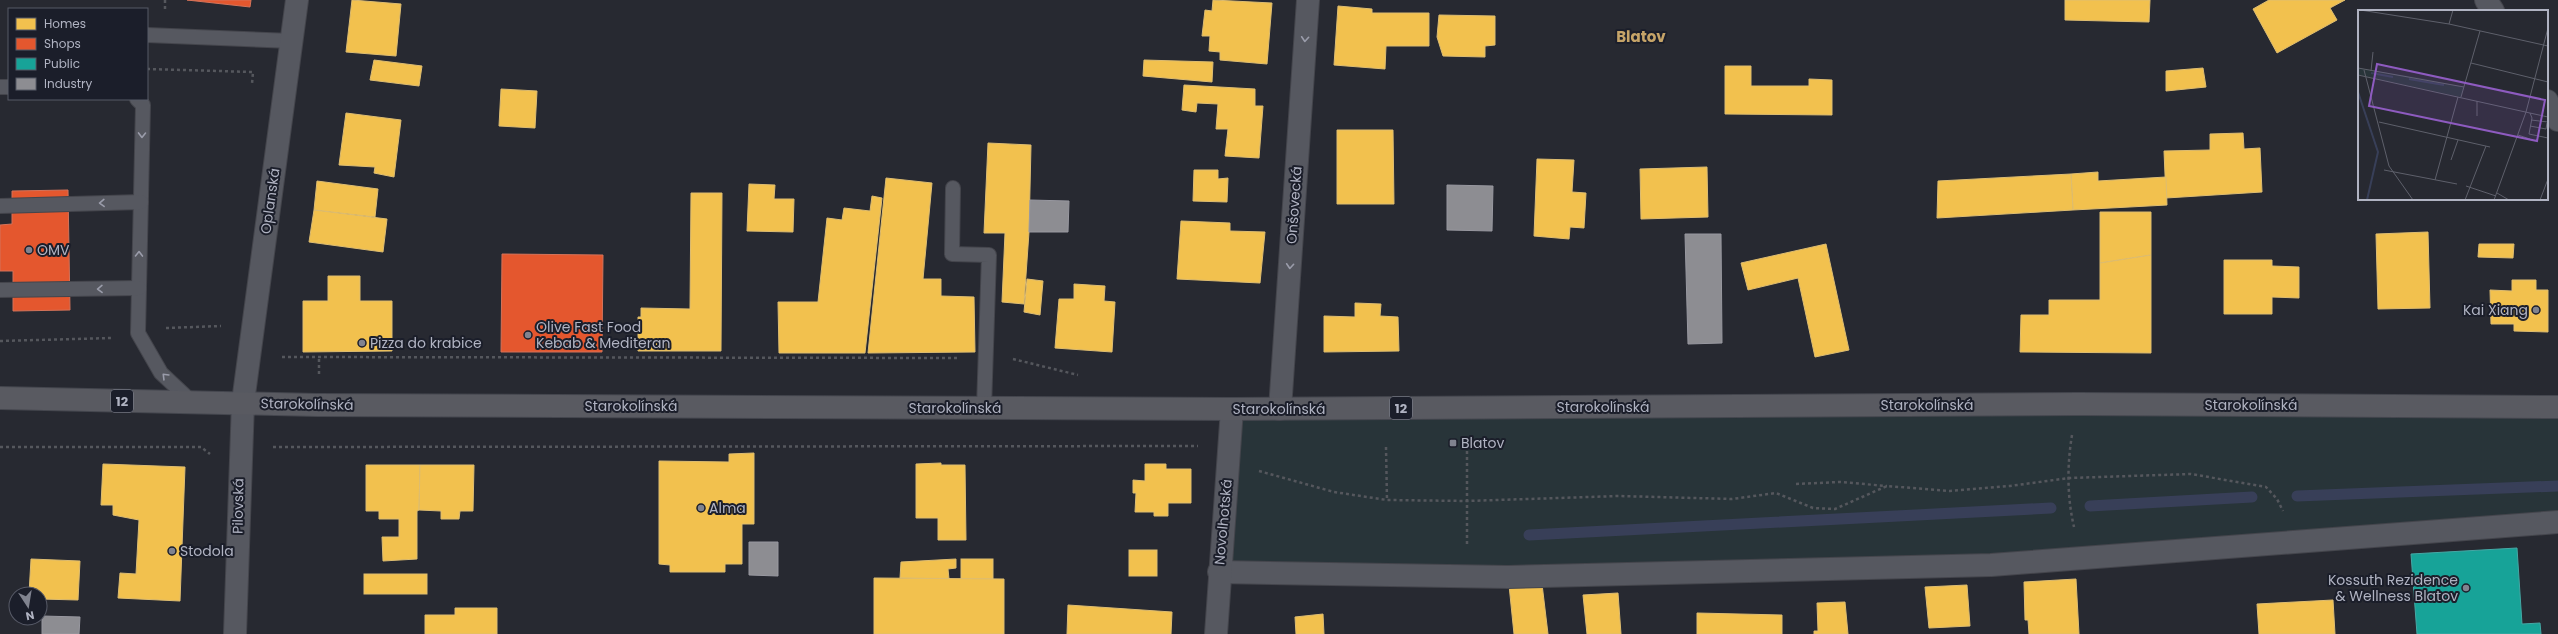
<svg xmlns="http://www.w3.org/2000/svg" width="2558" height="634" font-family="Poppins,sans-serif">
<style>
.green{fill:#283439}
.homes{fill:#f2c14e;stroke:#debd71}
.shops{fill:#e4572e;stroke:#d4735a}
.public{fill:#17a398;stroke:#45a8a5}
.industry{fill:#8d8d92;stroke:#9898a0}
.lines{fill:none;stroke-linecap:round;stroke-linejoin:round}
.stream{stroke:#383f58;stroke-width:11}
.service-casing{stroke:#44454c;stroke-width:16}
.minor-casing{stroke:#44454c;stroke-width:24}
.primary-casing{stroke:#44464e;stroke-width:24}
.path{stroke:#55575d;stroke-width:2.5;stroke-dasharray:3 3;stroke-linecap:butt}
.service{stroke:#565860;stroke-width:14}
.minor{stroke:#565860;stroke-width:22}
.primary{stroke:#595a61;stroke-width:22}
.oneway{stroke:#9a9caa}
.poi-dot{fill:#80838f;stroke:#1b1e2a;stroke-width:1.5}
.labels{text-anchor:middle;dominant-baseline:central;stroke-width:4;stroke-linejoin:round;paint-order:stroke}
.shield{fill:#1b1e2a;stroke:#838694;stroke-width:1}
.shield-label{font-size:13px;font-weight:bold;fill:#b0b3c2}
.street-label{font-size:14px;fill:#b0b3c2;stroke:#1b1e2a}
.poi-label{font-size:14px;fill:#b0b3c2;stroke:#1b1e2a;text-anchor:start}
.neighbourhood-label{font-size:15px;font-weight:bold;fill:#c6a468;stroke:#1b1e2a}
.inset-river{fill:none;stroke:#383f58;stroke-width:2}
.inset-road{fill:none;stroke:#5e606b;stroke-width:1}
.view{fill:#8e5bc0;fill-opacity:0.15;stroke:#8e5bc0;stroke-width:2}
.inset-edge{fill:none;stroke:#b0b3c2;stroke-width:2}
</style>
<rect width="100%" height="100%" fill="#272931"/>
<polygon class="green" points="2558,408 2558,524 1883,568 1219,572 1232,409"/>
<g class="homes">
<polygon points="352,0 401,4 396,56 346,52"/>
<polygon points="1213,0 1272,3 1267,64 1220,60 1220,52 1209,51 1210,36 1202,36 1205,10 1212,11"/>
<polygon points="2065,0 2150,0 2149,22 2065,20"/>
<polygon points="2269,0 2345,0 2330,8 2337,20 2277,53 2253,9"/>
<polygon points="1338,6 1372,9 1372,13 1429,13 1429,46 1386,46 1385,69 1334,65"/>
<polygon points="1439,15 1495,16 1495,45 1485,46 1485,57 1443,56 1437,37"/>
<polygon points="374,60 422,66 419,86 370,80"/>
<polygon points="1144,60 1213,62 1212,82 1143,76"/>
<polygon points="1725,66 1751,66 1751,86 1809,86 1809,79 1832,80 1832,115 1725,114"/>
<polygon points="2203,68 2206,87 2166,91 2166,71"/>
<polygon points="1184,85 1255,89 1255,106 1263,106 1259,158 1225,156 1228,129 1216,129 1218,104 1197,103 1196,112 1182,110"/>
<polygon points="501,89 537,91 535,128 499,126"/>
<polygon points="346,113 401,120 394,177 374,173 375,167 339,165"/>
<polygon points="1337,130 1393,130 1394,204 1337,204"/>
<polygon points="2243,133 2244,149 2260,148 2262,192 2166,198 2164,151 2210,150 2210,134"/>
<polygon points="988,143 1031,145 1029,232 1024,304 1002,302 1005,233 984,233"/>
<polygon points="1537,159 1574,160 1572,192 1586,193 1584,228 1570,227 1569,239 1534,236"/>
<polygon points="1707,167 1708,217 1641,219 1640,169"/>
<polygon points="1194,170 1218,170 1218,179 1228,178 1227,202 1193,201"/>
<polygon points="2098,172 2098,181 2166,177 2167,205 2073,210 2071,174"/>
<polygon points="2071,174 2073,210 1937,218 1938,181"/>
<polygon points="886,178 932,183 923,279 941,279 941,296 974,297 975,352 868,353"/>
<polygon points="317,181 378,189 375,217 314,210"/>
<polygon points="749,184 775,185 774,199 794,199 793,232 747,231"/>
<polygon points="691,193 722,193 721,351 638,351 638,317 641,317 641,308 690,309"/>
<polygon points="872,196 882,198 865,353 779,353 778,302 818,302 827,218 842,220 844,208 870,211"/>
<polygon points="314,210 387,219 383,252 309,242"/>
<polygon points="2100,212 2151,212 2151,255 2100,263"/>
<polygon points="1181,221 1230,223 1230,231 1265,232 1260,283 1177,279"/>
<polygon points="2428,232 2430,308 2378,309 2376,234"/>
<polygon points="1826,244 1849,350 1815,357 1798,278 1748,290 1741,263"/>
<polygon points="2479,244 2514,244 2513,258 2478,257"/>
<polygon points="2151,255 2151,353 2020,352 2021,315 2049,315 2049,300 2100,300 2100,263"/>
<polygon points="2224,260 2272,260 2272,266 2299,267 2299,298 2272,297 2272,314 2224,314"/>
<polygon points="328,276 360,276 360,301 392,301 392,351 303,352 303,301 328,301"/>
<polygon points="1027,279 1043,281 1040,315 1024,312"/>
<polygon points="2512,280 2536,280 2536,290 2548,290 2548,332 2514,331 2514,324 2491,324 2490,290 2512,291"/>
<polygon points="1074,284 1105,286 1104,301 1115,302 1112,352 1055,348 1059,299 1074,299"/>
<polygon points="1355,303 1381,304 1380,316 1398,317 1399,351 1324,352 1324,316 1355,317"/>
<polygon points="754,453 754,524 742,524 742,564 725,564 725,572 670,572 670,565 659,564 659,461 729,462 729,454"/>
<polygon points="941,463 941,465 965,465 966,540 938,540 938,518 916,518 916,464"/>
<polygon points="103,464 185,467 180,601 118,598 120,573 136,574 139,520 113,515 113,505 101,505"/>
<polygon points="1145,464 1166,464 1166,469 1191,469 1191,503 1168,503 1168,516 1154,516 1154,512 1135,512 1136,493 1133,493 1133,480 1145,481"/>
<polygon points="366,465 420,465 419,510 417,511 417,559 383,561 382,537 399,537 399,519 379,519 379,511 366,511"/>
<polygon points="420,465 474,465 473,511 460,511 459,519 441,519 441,511 419,510"/>
<rect x="1129" y="550" width="28" height="26"/>
<polygon points="31,559 80,561 78,600 40,599 40,594 29,594"/>
<polygon points="956,559 956,568 948,569 949,579 900,578 901,562"/>
<rect x="961" y="559" width="32" height="20"/>
<rect x="364" y="574" width="63" height="20"/>
<polygon points="874,578 1004,579 1004,634 874,634"/>
<polygon points="2076,579 2079,634 2029,634 2028,620 2025,620 2024,582"/>
<polygon points="1542,584 1548,634 1514,634 1509,585"/>
<polygon points="1967,585 1970,626 1929,628 1925,587"/>
<polygon points="1618,593 1621,634 1587,634 1583,595"/>
<polygon points="2333,600 2335,634 2259,634 2257,604"/>
<polygon points="1845,602 1848,634 1814,634 1814,631 1818,631 1817,603"/>
<polygon points="1068,605 1172,612 1171,634 1067,634"/>
<polygon points="455,608 497,608 497,634 425,634 425,615 455,615"/>
<polygon points="1697,613 1782,615 1782,634 1697,634"/>
<polygon points="1323,614 1324,634 1296,634 1295,617"/>
</g>
<g class="shops">
<polygon points="187,0 251,0 250,7"/>
<polygon points="68,190 70,310 13,311 13,271 0,271 0,225 12,224 12,191"/>
<polygon points="502,254 603,255 602,352 501,352"/>
</g>
<polygon class="public" points="2517,548 2522,624 2540,623 2541,634 2417,634 2411,554"/>
<g class="industry">
<polygon points="1447,185 1493,186 1492,231 1447,230"/>
<polygon points="1030,200 1069,201 1068,232 1029,232"/>
<polygon points="1685,234 1721,234 1722,343 1688,344"/>
<polygon points="749,542 778,542 778,576 749,575"/>
<polygon points="42,616 80,617 79,634 42,634"/>
</g>
<g class="lines">
<g class="stream">
<polyline points="2297,496 2558,486"/>
<polyline points="2090,506 2252,497"/>
<polyline points="1529,535 2051,508"/>
</g>
<defs>
<g id="service">
<polyline points="147,35 292,41"/>
<polyline points="0,87 9,87"/>
<polyline points="137,99 143,105 138,333 161,373 193,403"/>
<polyline points="953,188 952,254 989,255 984,408"/>
<polyline points="0,206 141,202"/>
<polyline points="0,290 139,288"/>
</g>
<g id="minor">
<polyline points="2486,0 2493,11"/>
<polyline points="2547,101 2558,120"/>
<polyline points="1280,409 1308,0"/>
<polyline points="1219,572 1508,577 1991,565 2558,522"/>
<polyline points="235,634 243,402 297,0"/>
<polyline points="1216,634 1232,409"/>
</g>
<polyline id="primary" points="0,398 317,405 1232,409 2079,404 2558,407"/>
</defs>
<use href="#service" class="service-casing"/>
<use href="#minor" class="minor-casing"/>
<use href="#primary" class="primary-casing"/>
<g class="path">
<polyline points="165,9 165,0"/>
<polyline points="147,69 253,72 252,84"/>
<polyline points="166,328 221,326"/>
<polyline points="0,341 112,338"/>
<polyline points="282,357 958,358"/>
<polyline points="1013,359 1078,375"/>
<polyline points="319,374 319,359"/>
<path d="M 2072,435 C 2067,465 2067,497 2074,527"/>
<polyline points="0,447 201,447 210,454"/>
<polyline points="273,447 1198,446"/>
<polyline points="1386,447 1387,500"/>
<polyline points="1259,471 1334,492 1387,500 1467,501 1619,496 1732,499 1776,493 1813,508 1835,509 1887,486 1950,491 2010,486 2069,478 2191,474 2266,487 2277,499 2283,511"/>
<polyline points="1796,484 1840,482 1887,486"/>
<polyline points="1467,544 1467,445"/>
</g>
<use href="#service" class="service"/>
<use href="#minor" class="minor"/>
<use href="#primary" class="primary"/>
</g>
<defs><path id="oneway-chevron" d="M-2-3.5L2.5 0L-2 3.5" fill="none" stroke-width="1.6" stroke-linecap="round" stroke-linejoin="round"/></defs>
<g class="oneway">
<use href="#oneway-chevron" transform="translate(1305 39) rotate(94)"/>
<use href="#oneway-chevron" transform="translate(142 135) rotate(91)"/>
<use href="#oneway-chevron" transform="translate(102 203) rotate(178)"/>
<use href="#oneway-chevron" transform="translate(139 254) rotate(-89)"/>
<use href="#oneway-chevron" transform="translate(1290 266) rotate(94)"/>
<use href="#oneway-chevron" transform="translate(100 289) rotate(179)"/>
<use href="#oneway-chevron" transform="translate(165 376) rotate(-135)"/>
</g>
<g class="poi-dot">
<circle cx="29" cy="250" r="4"/>
<circle cx="2536" cy="310" r="4"/>
<circle cx="528" cy="335" r="4"/>
<circle cx="362" cy="343" r="4"/>
<rect x="1449" y="439" width="8" height="8" rx="2"/>
<circle cx="701" cy="508" r="4"/>
<circle cx="172" cy="551" r="4"/>
<circle cx="2466" cy="588" r="4"/>
</g>
<g class="labels">
<g class="shield">
<rect x="111" y="390" width="22" height="22" rx="3"/>
<rect x="1390" y="397" width="22" height="22" rx="3"/>
</g>
<g class="shield-label">
<text x="122" y="401">12</text>
<text x="1401" y="408">12</text>
</g>
<g class="street-label">
<text transform="translate(270 201) rotate(-82)">Oplanská</text>
<text transform="translate(1294 205) rotate(-86)">Onšovecká</text>
<text transform="translate(307 404) rotate(1)">Starokolínská</text>
<text x="1927" y="405">Starokolínská</text>
<text x="2251" y="405">Starokolínská</text>
<text x="631" y="406">Starokolínská</text>
<text x="1603" y="407">Starokolínská</text>
<text x="955" y="408">Starokolínská</text>
<text x="1279" y="409">Starokolínská</text>
<text transform="translate(238 506) rotate(-89)">Pilovská</text>
<text transform="translate(1223 522) rotate(-85)">Novolhotská</text>
</g>
<g class="poi-label">
<text x="37" y="250">OMV</text>
<text x="2528" y="310" text-anchor="end">Kai Xiang</text>
<text x="536" y="327">Olive Fast Food<tspan x="536" dy="16">Kebab &amp; Mediteran</tspan></text>
<text x="370" y="343">Pizza do krabice</text>
<text x="1461" y="443">Blatov</text>
<text x="709" y="508">Alma</text>
<text x="180" y="551">Stodola</text>
<text x="2458" y="580" text-anchor="end">Kossuth Rezidence<tspan x="2458" dy="16">&amp; Wellness Blatov</tspan></text>
</g>
<g class="neighbourhood-label">
<text x="1641" y="36">Blatov</text>
</g>
</g>
<g transform="translate(2358 10)">
<rect width="190" height="190" fill="#272931"/>
<path d="M 0,58 L 63,68 L 106,77 L 103,87 L 0,65 Z" fill="#283439"/>
<path class="inset-river" d="M 13,63 L 35,67M 51,69 L 86,75M 0,82 L 20,142 L 9,190"/>
<path class="inset-road" d="M 2,0 L 91,14 L 190,36M 91,14 L 95,0M 113,53 L 190,72M 0,58 L 106,77M 6,60 L 31,156 L 55,190M 13,61 L 15,42M 0,65 L 190,107M 103,87 L 122,21M 172,103 L 174,108 L 171,124 L 190,128M 119,106 L 119,91M 173,110 L 190,112M 21,112 L 132,137M 172,116 L 188,119 L 189,113M 160,125 L 172,129M 93,150 L 100,130M 26,160 L 99,174M 77,170 L 100,87M 108,176 L 138,186M 139,183 L 151,190M 107,190 L 128,136M 136,190 L 168,102 L 190,18M 182,190 L 190,169"/>
<path class="view" d="M 19,54 L 187,90 L 179,131 L 11,96 Z"/>
<rect width="190" height="190" class="inset-edge"/>
</g>
<rect x="8" y="8" width="140" height="92" fill="#1b1e2a" stroke="#575a67"/>
<rect x="16" y="18" width="20" height="12" fill="#f2c14e" stroke="#575a67"/>
<text x="44" y="28" font-size="12" fill="#b0b3c2">Homes</text>
<rect x="16" y="38" width="20" height="12" fill="#e4572e" stroke="#575a67"/>
<text x="44" y="48" font-size="12" fill="#b0b3c2">Shops</text>
<rect x="16" y="58" width="20" height="12" fill="#17a398" stroke="#575a67"/>
<text x="44" y="68" font-size="12" fill="#b0b3c2">Public</text>
<rect x="16" y="78" width="20" height="12" fill="#8d8d92" stroke="#575a67"/>
<text x="44" y="88" font-size="12" fill="#b0b3c2">Industry</text>
<g transform="translate(28 606) rotate(168)"><circle r="19" fill="#1b1e2a" stroke="#575a67"/>
<path d="M0-3L7 15L0 10L-7 15Z" fill="#80838f"/>
<text y="-6" font-size="11" font-weight="bold" text-anchor="middle" fill="#b0b3c2">N</text>
</g>
</svg>
